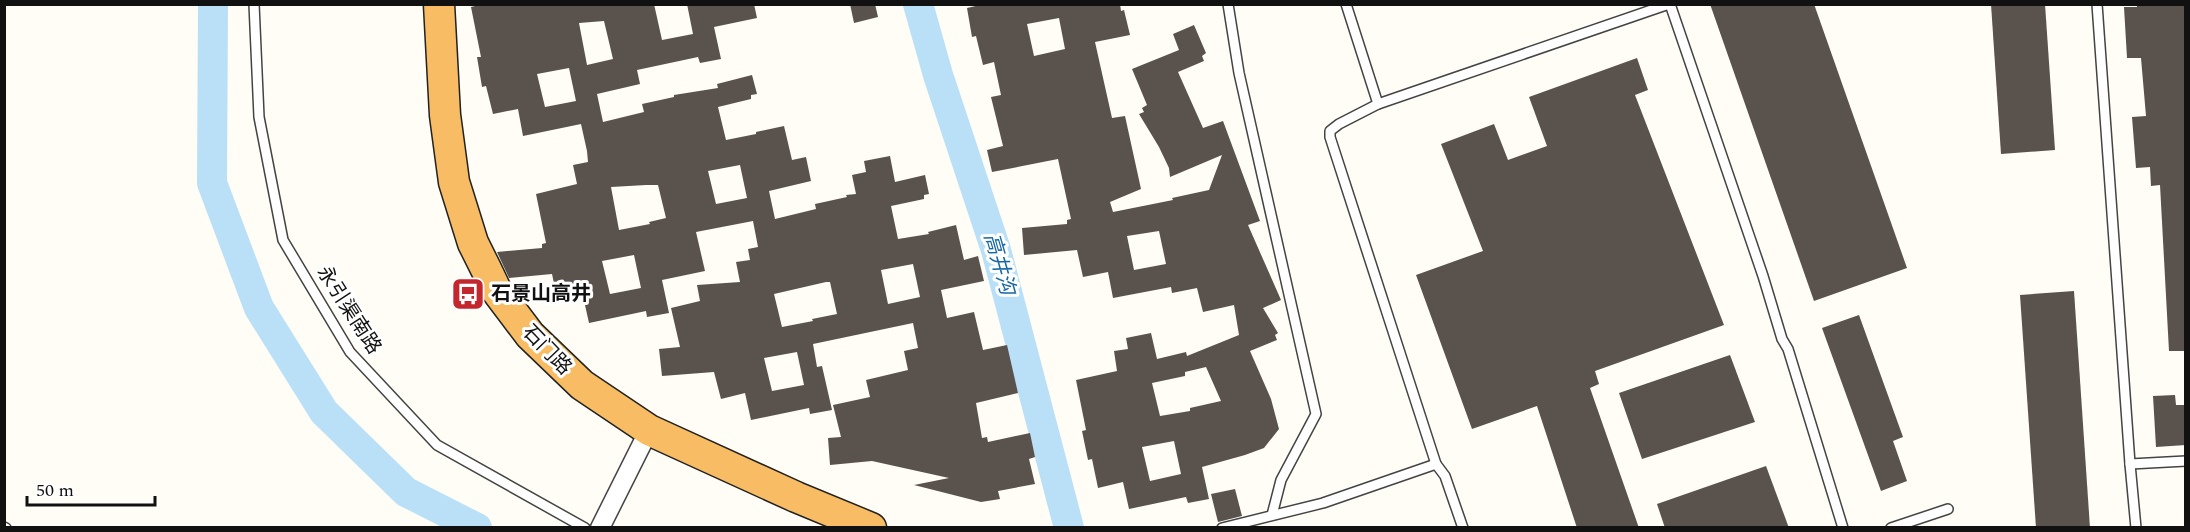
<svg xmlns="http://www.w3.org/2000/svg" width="2190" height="532" font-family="Spectral,'Noto Sans SC',serif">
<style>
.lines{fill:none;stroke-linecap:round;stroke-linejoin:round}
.river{stroke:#b9e0f7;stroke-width:30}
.building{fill:#5a524d;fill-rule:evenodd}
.service-casing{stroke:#444;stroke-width:12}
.minor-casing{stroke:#444;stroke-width:21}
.trunk-casing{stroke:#222;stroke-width:33}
.service{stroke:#fff;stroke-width:9}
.minor{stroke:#fff;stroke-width:18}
.trunk{stroke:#f7bc64;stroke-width:30}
.labels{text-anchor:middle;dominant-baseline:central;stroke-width:6;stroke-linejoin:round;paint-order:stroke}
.poi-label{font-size:20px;font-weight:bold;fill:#111;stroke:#fff;text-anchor:start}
.street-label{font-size:20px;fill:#111;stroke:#fff}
.water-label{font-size:21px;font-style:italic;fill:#1768a6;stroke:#fff}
</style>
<rect width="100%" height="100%" fill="#fffdf5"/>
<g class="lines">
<g class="river">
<polyline points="213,4 212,183 259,308 324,412 406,492 477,528"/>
<polyline points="918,4 938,75 996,250 1069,528"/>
</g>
</g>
<g class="building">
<path d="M 483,4 L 654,4 L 662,40 L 693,34 L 687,4 L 754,4 L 757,18 L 714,27 L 721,59 L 700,63 L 698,57 L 637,70 L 640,84 L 597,94 L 603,122 L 644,112 L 642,104 L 674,97 L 674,95 L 718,88 L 717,84 L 752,75 L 757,94 L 751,95 L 751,99 L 718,107 L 726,140 L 756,134 L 756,132 L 784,126 L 792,160 L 806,157 L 811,181 L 769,191 L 775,219 L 816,209 L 815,204 L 847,197 L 846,195 L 856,194 L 852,175 L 866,172 L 864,161 L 890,156 L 895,182 L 925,175 L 929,194 L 924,195 L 924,199 L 891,206 L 898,239 L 929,234 L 928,232 L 956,225 L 964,260 L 978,256 L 984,281 L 941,290 L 947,318 L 974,312 L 983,350 L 1007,345 L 1018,393 L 976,403 L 982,438 L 987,437 L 988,442 L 1030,433 L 1035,457 L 1029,459 L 1035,484 L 998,491 L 1000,499 L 981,502 L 914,485 L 949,478 L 872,461 L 830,465 L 828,438 L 841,437 L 833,405 L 870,397 L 866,380 L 908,370 L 904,351 L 918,348 L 913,323 L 813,344 L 817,367 L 822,366 L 832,410 L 810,414 L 809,408 L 751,420 L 745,393 L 721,399 L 714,372 L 662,376 L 659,349 L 680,347 L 671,308 L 700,301 L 697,285 L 740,282 L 736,262 L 750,260 L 748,249 L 758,247 L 753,221 L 696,232 L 705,271 L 662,280 L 669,313 L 647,317 L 646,311 L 589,323 L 583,296 L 558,302 L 552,274 L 509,278 L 497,252 L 542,248 L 542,244 L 546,243 L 536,194 L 577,184 L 573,165 L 588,162 L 587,151 L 581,124 L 523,136 L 518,109 L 493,114 L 486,86 L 482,87 L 477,57 L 481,57 L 471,7 ZM 604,21 L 613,59 L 587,65 L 579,23 ZM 569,68 L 576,101 L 545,107 L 537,74 ZM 740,165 L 747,198 L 716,204 L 708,171 ZM 646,185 L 658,185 L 666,218 L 649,222 L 650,224 L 619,230 L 611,187 ZM 634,255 L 641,288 L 610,294 L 602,261 ZM 913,264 L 920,297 L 888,304 L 881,270 ZM 826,282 L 830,282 L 837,314 L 812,319 L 813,321 L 782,327 L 774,294 ZM 797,352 L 804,385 L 772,391 L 764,358 Z"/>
<polygon points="850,4 875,4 878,17 854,23"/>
<path d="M 984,4 L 1120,4 L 1121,11 L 1124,10 L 1130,35 L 1095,42 L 1112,118 L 1125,116 L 1141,189 L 1110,202 L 1113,212 L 1173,200 L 1172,198 L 1209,190 L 1222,155 L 1170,177 L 1169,168 L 1159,147 L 1139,114 L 1144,112 L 1142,108 L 1147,105 L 1132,69 L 1179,50 L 1173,34 L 1194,25 L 1206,53 L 1202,56 L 1204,61 L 1178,72 L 1203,128 L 1223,121 L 1260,221 L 1248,225 L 1281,300 L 1263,308 L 1278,333 L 1275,335 L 1277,340 L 1250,351 L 1271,399 L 1279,429 L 1264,448 L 1245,455 L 1202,467 L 1209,499 L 1188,503 L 1186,497 L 1129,509 L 1123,482 L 1098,488 L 1092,459 L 1088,460 L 1082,431 L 1086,430 L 1076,380 L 1117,371 L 1114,351 L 1128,349 L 1126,338 L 1151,333 L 1157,359 L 1186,352 L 1187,356 L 1239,335 L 1234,305 L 1203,312 L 1197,288 L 1172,293 L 1171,287 L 1113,298 L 1108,272 L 1083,277 L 1077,250 L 1024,255 L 1022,228 L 1067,224 L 1067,220 L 1071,219 L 1058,159 L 992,172 L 987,150 L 1003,146 L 991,97 L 1001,95 L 994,62 L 983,65 L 976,36 L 972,37 L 967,8 ZM 1059,18 L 1065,49 L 1034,56 L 1027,24 ZM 1159,231 L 1166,264 L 1134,270 L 1127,236 ZM 1206,367 L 1221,401 L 1190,408 L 1190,411 L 1160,416 L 1152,383 L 1185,376 L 1185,372 ZM 1174,441 L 1181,474 L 1150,481 L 1142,447 Z"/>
<polygon points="1710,4 1814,4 1907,268 1814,301"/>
<polygon points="1991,4 2045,4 2055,150 2001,154"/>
<polygon points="2137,4 2186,4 2186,351 2169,351 2160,185 2151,186 2150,167 2136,168 2132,117 2146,116 2141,58 2127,58 2124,7 2137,7"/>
<polygon points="1637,58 1648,90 1635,95 1724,325 1595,371 1599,384 1590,388 1639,528 1577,528 1537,406 1472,429 1416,275 1483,251 1441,144 1494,124 1508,160 1547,146 1529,97"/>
<polygon points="2074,291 2090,528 2036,528 2020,295"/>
<polygon points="1859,315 1903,437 1893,441 1907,481 1881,491 1822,328"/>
<polygon points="1730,355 1755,422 1642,459 1619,393"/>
<polygon points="2175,395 2176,405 2186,405 2186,445 2156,447 2153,396"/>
<polygon points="1766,466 1789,528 1665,528 1657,504"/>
<polygon points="1235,489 1242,516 1218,522 1211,494"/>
</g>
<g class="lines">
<defs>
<g id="service">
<polyline points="254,4 259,117 283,240 350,352 437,445 585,528"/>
<polyline points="1228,4 1239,73 1316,414 1281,480 1272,515"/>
<polyline points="1346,4 1378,104"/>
<polyline points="1670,4 1763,276 1782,339 1788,349 1843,528"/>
<polyline points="2097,4 2130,464 2136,528"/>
<polyline points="1436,464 1330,137 1330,131 1339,124 1378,104 1669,4"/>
<polyline points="2130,464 2186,461"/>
<polyline points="4,527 6,528"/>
<polyline points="1222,528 1323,503 1436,464 1445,476 1463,528"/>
<polyline points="1891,528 1948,509"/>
</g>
<polyline id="minor" points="600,528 649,430"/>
<polyline id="trunk" points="439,4 445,115 454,182 473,243 486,269 496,290 530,335 582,385 649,430 796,497 871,528"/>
</defs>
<use href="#service" class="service-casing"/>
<use href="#minor" class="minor-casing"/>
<use href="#trunk" class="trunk-casing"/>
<use href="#service" class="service"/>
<use href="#minor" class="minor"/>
<use href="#trunk" class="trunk"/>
</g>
<defs>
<symbol id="bus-square" viewBox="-11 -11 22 22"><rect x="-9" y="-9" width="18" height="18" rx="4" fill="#c4262e" stroke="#fff"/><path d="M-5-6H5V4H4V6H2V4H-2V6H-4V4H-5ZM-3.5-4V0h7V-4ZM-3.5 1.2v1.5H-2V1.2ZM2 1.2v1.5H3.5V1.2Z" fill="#fff"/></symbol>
</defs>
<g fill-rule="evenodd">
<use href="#bus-square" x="449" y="275" width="38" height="38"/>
</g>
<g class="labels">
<g class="poi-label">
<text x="491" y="294">石景山高井</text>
</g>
<g class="street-label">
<text transform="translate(349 310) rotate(57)">永引渠南路</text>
<text transform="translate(547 350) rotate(46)">石门路</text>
</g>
<g class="water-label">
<text transform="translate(999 264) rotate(74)">高井沟</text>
</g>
</g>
<rect width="2190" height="532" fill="none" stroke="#111111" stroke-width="12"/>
<path d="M27 496v9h128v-9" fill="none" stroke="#111111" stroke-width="3"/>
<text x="36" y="496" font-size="18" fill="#111111" stroke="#ffffff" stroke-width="4.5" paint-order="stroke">50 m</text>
</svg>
